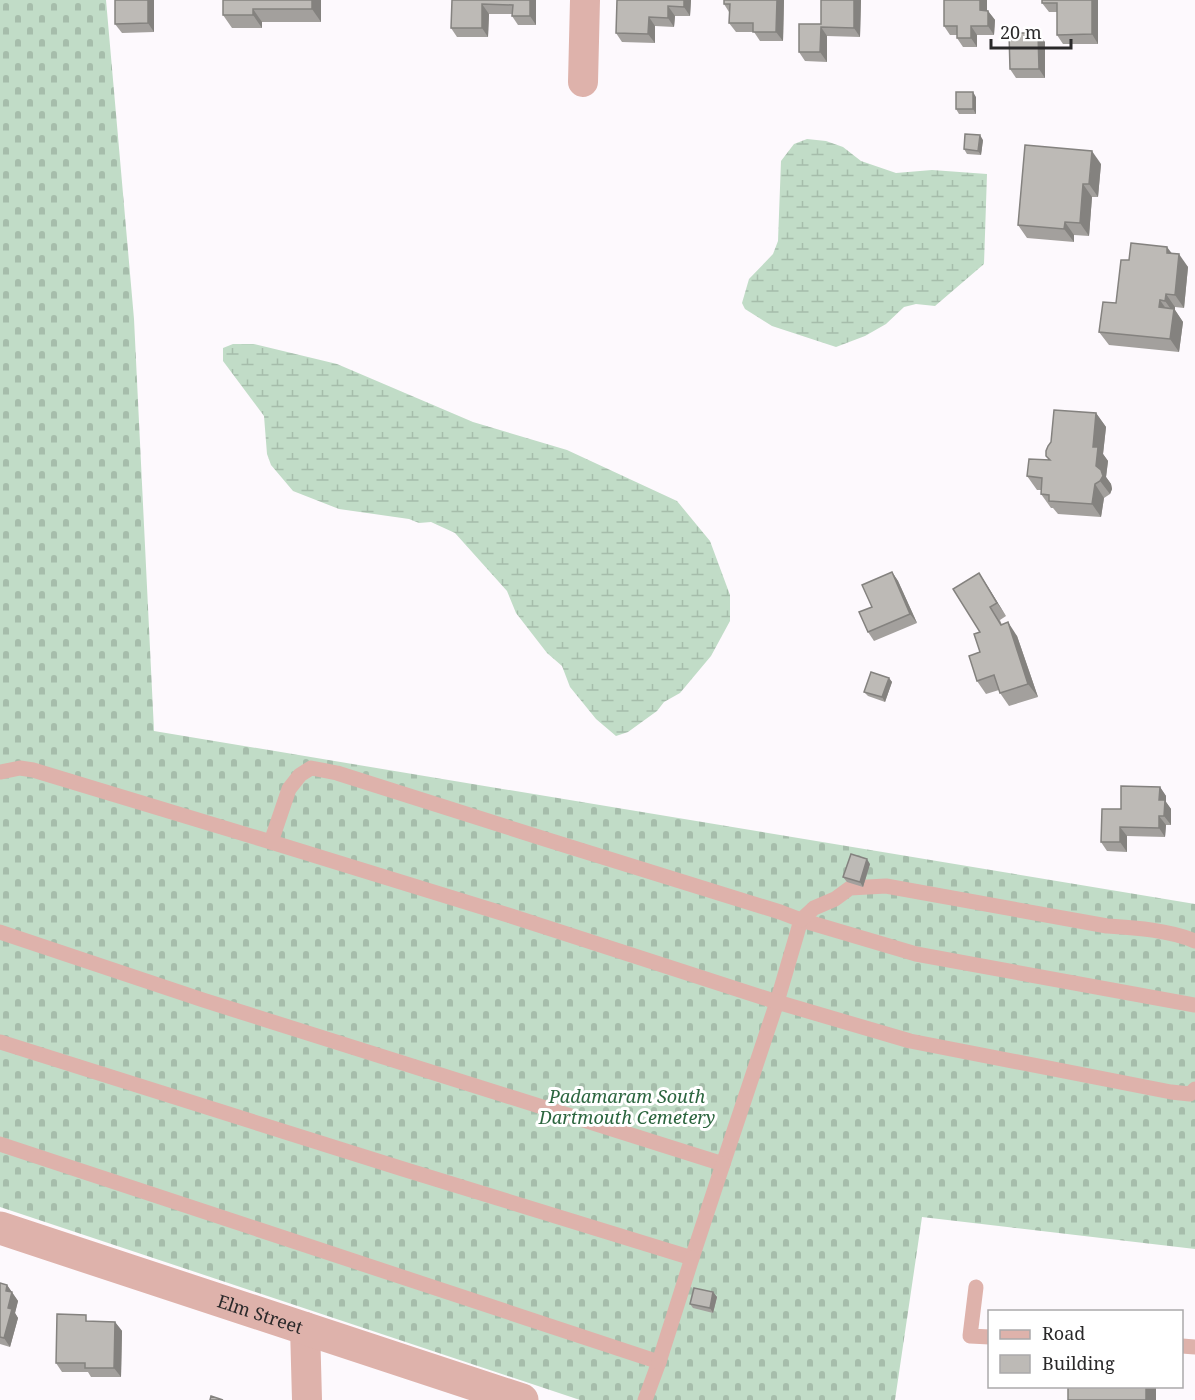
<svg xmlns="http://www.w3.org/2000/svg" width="1195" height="1400" font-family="'Noto Serif',serif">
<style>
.wetland{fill:url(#wetland-marsh)}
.cemetery{fill:url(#cemetery-stones)}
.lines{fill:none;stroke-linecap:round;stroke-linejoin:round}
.service{stroke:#deb2ab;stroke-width:15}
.minor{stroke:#deb2ab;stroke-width:30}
.tertiary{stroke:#deb2ab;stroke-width:33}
.wall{fill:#a3a09d}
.shaded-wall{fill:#84827f}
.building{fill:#bdbab6;stroke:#84827f;stroke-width:1.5}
.labels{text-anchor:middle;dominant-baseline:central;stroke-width:6;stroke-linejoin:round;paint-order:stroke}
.park-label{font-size:18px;font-style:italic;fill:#2b653e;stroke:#fff}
.street-label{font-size:18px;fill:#2a292a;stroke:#fff}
</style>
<defs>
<pattern id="wetland-marsh" width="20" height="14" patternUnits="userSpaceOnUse" patternTransform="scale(1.5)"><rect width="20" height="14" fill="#c1dcc7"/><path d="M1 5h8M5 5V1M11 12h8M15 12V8" fill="none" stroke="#a6bdab"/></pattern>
<pattern id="cemetery-stones" width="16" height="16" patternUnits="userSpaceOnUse" patternTransform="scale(1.5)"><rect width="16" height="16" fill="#c1dcc7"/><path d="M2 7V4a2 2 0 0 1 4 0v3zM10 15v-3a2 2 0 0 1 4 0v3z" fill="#a6bdab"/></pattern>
</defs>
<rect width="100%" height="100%" fill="#fdf9fd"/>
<g class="wetland">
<polygon points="807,139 826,141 843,147 861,161 896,173 932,170 987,174 984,264 935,306 916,304 904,307 886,324 865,336 836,347 772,326 745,309 742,303 749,279 773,254 778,241 781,161 794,144"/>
<polygon points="233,344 254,344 337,364 473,422 567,450 677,501 710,541 730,595 730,621 711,656 680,693 664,702 657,711 628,732 616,736 596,719 570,687 562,666 547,653 516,613 507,591 455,533 431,522 419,523 409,519 339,509 293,491 271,465 267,454 264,416 223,361 223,348"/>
</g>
<polygon class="cemetery" points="0,0 106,0 134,319 154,731 1195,904 1195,1249 922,1217 895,1400 580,1400 0,1207"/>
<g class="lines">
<g class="service">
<polyline points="1,772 20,768 33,770 271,842"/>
<polyline points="0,932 203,1000 723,1164 777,1002 801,920 916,954 1195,1005"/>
<path d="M 1195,941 C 1168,930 1137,928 1107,926 L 886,886 L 850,888 L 835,899 L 814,908 L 801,920 L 780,912 L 548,840 L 337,773 L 311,768 L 300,775 L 289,789 L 271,842 L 508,915 L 777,1002 L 910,1041 L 1171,1092 L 1190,1094 L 1195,1089"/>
<polyline points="0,1042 403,1169 692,1258 723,1164"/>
<polyline points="0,1144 659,1362 645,1400"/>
<polyline points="976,1287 970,1336 990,1337"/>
<polyline points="1182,1346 1195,1347"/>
<polyline points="659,1362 692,1258"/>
</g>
<g class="minor">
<polyline points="583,82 585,0"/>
<polyline points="305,1327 307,1400"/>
</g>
<path class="tertiary" id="s1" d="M 0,1228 L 522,1400"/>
</g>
<g class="wall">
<polygon points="115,0 154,0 154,32 122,33 115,24"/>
<polygon points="223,0 321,0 321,22 262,22 262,28 232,28 223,15"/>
<polygon points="452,0 536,0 536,25 518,25 512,16 512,14 489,14 488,37 457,37 451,28"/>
<polygon points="617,0 691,0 690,16 675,16 674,27 655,26 655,43 622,42 616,33"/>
<polygon points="784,0 783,41 760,41 754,32 736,32 729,23 729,12 724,4"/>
<polygon points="821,0 861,0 860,37 827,36 827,62 805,61 799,52 821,24"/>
<polygon points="1042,0 1098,0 1098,44 1063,44 1057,35 1057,12 1049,12 1042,3"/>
<polygon points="987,11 988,11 995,20 994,35 977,35 977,47 963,47 957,38 957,35 950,35 944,26"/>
<polygon points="1045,42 1045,78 1016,78 1010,69"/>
<polygon points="976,97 976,114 959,114 956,109"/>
<polygon points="983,140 981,155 967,154 964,149"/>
<polygon points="1101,164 1098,197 1092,197 1089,236 1074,235 1074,242 1027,238 1018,225"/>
<polygon points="1172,253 1188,267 1184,308 1175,307 1175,310 1183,322 1179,352 1109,345 1099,332 1116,303 1129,260"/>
<polygon points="1096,413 1106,427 1103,454 1108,461 1106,477 1111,484 1112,489 1110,494 1104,498 1101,517 1058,514 1053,508 1051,508 1041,494 1042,490 1037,490 1027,476 1049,460"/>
<polygon points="892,572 898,581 917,623 874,641 868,632 872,607"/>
<polygon points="979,573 1006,616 1000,620 1002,625 1017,636 1038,697 1009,706 1000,693 999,690 986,694 977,681 980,652"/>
<polygon points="889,678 892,682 885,702 868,696 864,692"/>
<polygon points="1160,787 1166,796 1166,802 1171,809 1171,825 1166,825 1165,837 1127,836 1127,852 1107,851 1101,842 1121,809"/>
<polygon points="870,864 863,887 847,882 843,877"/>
<polygon points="0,1283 7,1285 18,1301 15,1313 18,1318 10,1347 0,1344"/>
<polygon points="713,1292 717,1297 713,1313 693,1308 690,1304"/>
<polygon points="90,1321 115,1322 122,1331 121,1377 91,1377 88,1372 62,1372 56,1363"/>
</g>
<g class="shaded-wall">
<polygon points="148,0 154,0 154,32 148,23"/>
<polygon points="312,0 321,0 321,22 312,9"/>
<polygon points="530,0 536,0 536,25 530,16"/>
<polygon points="684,0 691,0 690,16 684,7"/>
<polygon points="777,0 784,0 783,41 776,32"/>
<polygon points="854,0 861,0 860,37 854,28"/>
<polygon points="980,0 987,0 987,19 980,10"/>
<polygon points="1092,0 1098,0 1098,44 1092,34"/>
<polygon points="482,4 489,14 488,37 482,28"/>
<polygon points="668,6 675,16 674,27 668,18"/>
<polygon points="253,9 262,22 262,28 253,15"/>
<polygon points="988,11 995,20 994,35 988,26"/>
<polygon points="649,17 655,26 655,43 648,34"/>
<polygon points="971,26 977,35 977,47 971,38"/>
<polygon points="821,27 827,36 827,62 820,52"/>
<polygon points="1038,33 1045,42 1045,78 1039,69"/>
<polygon points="973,92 976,97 976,114 973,109"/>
<polygon points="980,135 983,140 981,155 978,151"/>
<polygon points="1092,151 1101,164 1098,197 1089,184"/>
<polygon points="1083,184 1092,197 1089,236 1080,223"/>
<polygon points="1065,222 1074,235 1074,242 1064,229"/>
<polygon points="1167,247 1177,260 1167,253"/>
<polygon points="1179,254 1188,267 1184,308 1175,295"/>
<polygon points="1166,294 1175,307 1175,310 1183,322 1179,352 1170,339 1173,312 1165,301"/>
<polygon points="1160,300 1169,313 1159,307"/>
<polygon points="1096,413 1106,427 1103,454 1108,461 1106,477 1111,484 1112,489 1110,494 1100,481 1096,466 1093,447"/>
<polygon points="1095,484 1104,498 1101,517 1092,504"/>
<polygon points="892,572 898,581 917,623 910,614"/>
<polygon points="979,573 988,587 1006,616 997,603"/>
<polygon points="1008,622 1017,636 1038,697 1028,684"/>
<polygon points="889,678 892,682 885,702 882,697"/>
<polygon points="1160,787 1166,796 1166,802 1171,809 1171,825 1164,816 1159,800"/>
<polygon points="1159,816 1166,825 1165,837 1159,828"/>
<polygon points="1120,827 1127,836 1127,852 1120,842"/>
<polygon points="867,859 870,864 863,887 860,882"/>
<polygon points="7,1285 18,1301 15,1313 18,1318 10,1347 4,1338 8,1308 6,1291"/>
<polygon points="713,1292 717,1297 713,1313 710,1308"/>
<polygon points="115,1322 122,1331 121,1377 114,1368"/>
<rect x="1146" y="1386" width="10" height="14"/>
</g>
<g class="building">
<polygon points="115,0 148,0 148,23 115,24"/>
<polygon points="223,0 312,0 312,9 253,9 253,15 223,15"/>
<polygon points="452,0 530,0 530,16 512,16 513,5 482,4 482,28 451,28"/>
<polygon points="617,0 684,0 684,7 668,6 668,18 649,17 648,34 616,33"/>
<polygon points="724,0 777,0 776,32 753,32 753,23 729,23 730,4 724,4"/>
<polygon points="821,0 854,0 854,28 821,27 820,52 799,52 799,24 821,24"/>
<polygon points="944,0 980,0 980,10 988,11 988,26 971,26 971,38 957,38 957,26 944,26"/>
<polygon points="1042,0 1092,0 1092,34 1057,35 1057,3 1042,3"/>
<polygon points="1009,33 1038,33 1039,69 1010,69"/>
<rect x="956" y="92" width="17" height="17"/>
<polygon points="965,134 980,135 978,151 964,149"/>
<polygon points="1025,145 1092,151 1089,184 1083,184 1080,223 1065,222 1064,229 1018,225"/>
<polygon points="1131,243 1167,247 1167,253 1179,254 1175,295 1166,294 1165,301 1160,300 1159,307 1174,309 1170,339 1099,332 1103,302 1116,303 1121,260 1129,260"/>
<polygon points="1054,410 1096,413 1093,447 1098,447 1096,466 1101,470 1103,476 1100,481 1095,484 1092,504 1049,501 1049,495 1041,494 1042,478 1027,476 1029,459 1050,460 1046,456 1046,451 1048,446 1051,442"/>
<polygon points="892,572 910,614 868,632 859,612 872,607 862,585"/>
<polygon points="979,573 997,603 990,607 1001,625 1008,622 1028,684 1000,693 994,675 977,681 969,656 980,652 974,634 980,632 953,589"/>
<polygon points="871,672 889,678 882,697 864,692"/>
<polygon points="1121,786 1160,787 1159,800 1165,800 1164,816 1159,816 1159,828 1120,827 1120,842 1101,842 1102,809 1121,809"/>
<polygon points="851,854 867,859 860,882 843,877"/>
<polygon points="0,1283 7,1285 6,1291 12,1292 8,1308 12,1309 4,1338 0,1337"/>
<polygon points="694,1288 713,1292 710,1308 690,1304"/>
<polygon points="57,1314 86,1315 86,1321 115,1322 114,1368 85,1368 85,1363 56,1363"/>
<rect x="1068" y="1386" width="78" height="14"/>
<polygon points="211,1396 223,1400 210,1400"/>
</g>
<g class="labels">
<g class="park-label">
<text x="627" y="1096">Padamaram South<tspan x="627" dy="21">Dartmouth Cemetery</tspan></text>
</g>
<g class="street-label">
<text stroke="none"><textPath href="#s1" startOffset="274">Elm Street</textPath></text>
</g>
</g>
<rect x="988" y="1310" width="195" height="78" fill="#ffffff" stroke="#aaa9aa" stroke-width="1.5"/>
<rect x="1000" y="1330" width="30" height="9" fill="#deb2ab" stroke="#aaa9aa" stroke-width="1.5"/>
<text x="1042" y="1340" font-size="18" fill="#2a292a">Road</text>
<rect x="1000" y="1355" width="30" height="18" fill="#bdbab6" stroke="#aaa9aa" stroke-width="1.5"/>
<text x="1042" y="1370" font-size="18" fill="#2a292a">Building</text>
<path d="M991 39v9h80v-9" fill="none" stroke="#2a292a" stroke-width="3"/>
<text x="1000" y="39" font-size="18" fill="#2a292a" stroke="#ffffff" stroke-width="4.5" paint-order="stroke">20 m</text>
</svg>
